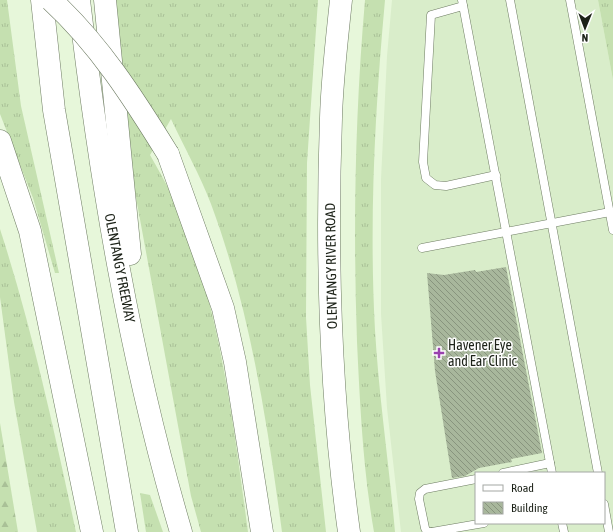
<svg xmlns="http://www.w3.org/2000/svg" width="613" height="532" font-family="'Asap Condensed',sans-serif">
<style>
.built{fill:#d9edca;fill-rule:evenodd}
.grass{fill:url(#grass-tufts)}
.forest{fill:url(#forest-firs)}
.building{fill:url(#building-back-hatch)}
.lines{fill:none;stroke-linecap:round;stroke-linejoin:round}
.lane-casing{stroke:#6e7c63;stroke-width:9}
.secondary-casing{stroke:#6e7c63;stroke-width:23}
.highway-casing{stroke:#6e7c63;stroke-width:23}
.lane{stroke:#fff;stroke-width:8}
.secondary{stroke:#fff;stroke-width:22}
.highway{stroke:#fff;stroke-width:22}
.highway-bridge-casing{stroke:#6e7c63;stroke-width:23;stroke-linecap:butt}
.highway-bridge{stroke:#fff;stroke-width:22}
.poi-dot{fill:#9941ae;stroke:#fff;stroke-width:1.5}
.labels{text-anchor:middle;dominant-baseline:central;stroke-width:3;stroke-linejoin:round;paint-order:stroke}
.street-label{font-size:14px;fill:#1c2218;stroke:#fff}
.poi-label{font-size:14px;fill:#1c2218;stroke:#fff;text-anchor:start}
</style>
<defs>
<pattern id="grass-tufts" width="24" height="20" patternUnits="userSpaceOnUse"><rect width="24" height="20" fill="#c5e0b0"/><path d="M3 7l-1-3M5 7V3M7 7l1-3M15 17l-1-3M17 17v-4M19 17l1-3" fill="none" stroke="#a9c097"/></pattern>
<pattern id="forest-firs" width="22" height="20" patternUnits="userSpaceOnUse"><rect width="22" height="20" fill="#c5e0b0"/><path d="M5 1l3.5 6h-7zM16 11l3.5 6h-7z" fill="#a9c097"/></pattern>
<pattern id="building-back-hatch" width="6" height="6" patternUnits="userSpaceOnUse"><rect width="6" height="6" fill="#a8b79c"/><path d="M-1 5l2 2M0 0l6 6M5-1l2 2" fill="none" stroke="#88947e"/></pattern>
</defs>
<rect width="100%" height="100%" fill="#e7f7da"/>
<path class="built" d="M 392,0 L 598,0 L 613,80 L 613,532 L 401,532 L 387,408 L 381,314 L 381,179 L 387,56 ZM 476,473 L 604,473 L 604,523 L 476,523 Z"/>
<g class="grass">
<polygon points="0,0 7,0 21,106 59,273 55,273 33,198 0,114"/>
<path d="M 113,0 L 318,0 L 307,163 L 306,317 L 310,385 L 326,532 L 282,532 C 267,421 250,309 211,204 C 200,175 184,147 171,119 L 150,155 C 166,183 182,212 192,243 C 223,336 235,435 248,532 L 201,532 L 191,496 L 132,176 Z"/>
<path d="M 365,0 L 385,0 C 375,109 369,221 375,330 C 379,398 389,464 395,532 L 374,532 C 363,470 360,405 357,342 C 353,228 355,114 365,0 Z"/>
<polygon points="598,0 613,0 613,80"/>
<path d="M 0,229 C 32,328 54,430 76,532 L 37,532 L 14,402 L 0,297 Z"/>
<polygon points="140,493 150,495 163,532 146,532"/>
</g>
<polygon class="forest" points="0,423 18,532 0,532"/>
<polygon class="building" points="506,267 542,453 511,459 512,462 479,468 465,476 452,478 435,371 427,273 444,275 475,270 476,272"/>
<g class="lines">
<defs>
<g id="lane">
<polyline points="462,0 552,473"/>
<polyline points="510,0 598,473"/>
<polyline points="570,0 613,230"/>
<polyline points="463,6 431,15 423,162 426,178 435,185 446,186 496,175"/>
<polyline points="422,248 610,212"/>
<polyline points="503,473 550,463"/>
<polyline points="604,504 609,532"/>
<polyline points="562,523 564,532"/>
<polyline points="432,532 427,532 425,528 419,499 420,493 425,489 476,479"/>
<polyline points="432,532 484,523"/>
</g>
<path id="secondary" d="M 341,0 C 337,39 332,79 331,118 C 326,255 330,395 349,532"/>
<g id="highway">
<polyline points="42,0 54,110 127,532"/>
<path d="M 79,0 C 100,179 130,359 181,532"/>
<polyline points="105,0 130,254"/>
<polyline points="0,141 30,231 92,532"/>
<polyline points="168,154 223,308 235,362 262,532"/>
</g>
</defs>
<use href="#lane" class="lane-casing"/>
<use href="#secondary" class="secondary-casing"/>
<use href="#highway" class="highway-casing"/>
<use href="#lane" class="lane"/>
<use href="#secondary" class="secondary"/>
<use href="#highway" class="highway"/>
<defs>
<path id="highway-bridge" d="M 51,0 C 99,44 134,99 168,154"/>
</defs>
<use href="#highway-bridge" class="highway-bridge-casing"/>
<use href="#highway-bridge" class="highway-bridge"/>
</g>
<path class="poi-dot" d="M437 347h4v4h4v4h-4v4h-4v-4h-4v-4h4z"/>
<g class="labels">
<g class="street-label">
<text transform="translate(331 266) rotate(-91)">OLENTANGY RIVER ROAD</text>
<text transform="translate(120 268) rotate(79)">OLENTANGY FREEWAY</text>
</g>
<g class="poi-label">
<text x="448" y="345">Havener Eye<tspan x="448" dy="16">and Ear Clinic</tspan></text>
</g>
</g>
<rect x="475" y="472" width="130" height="52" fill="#ffffff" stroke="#a4a7a3"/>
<rect x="483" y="485" width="20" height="6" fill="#ffffff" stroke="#a4a7a3"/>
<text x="511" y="492" font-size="12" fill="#1c2218">Road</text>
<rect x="483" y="502" width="20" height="12" fill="url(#building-back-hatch)" stroke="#a4a7a3"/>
<text x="511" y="512" font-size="12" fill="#1c2218">Building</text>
<g transform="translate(585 28) rotate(181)" stroke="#ffffff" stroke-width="3" paint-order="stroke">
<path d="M0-3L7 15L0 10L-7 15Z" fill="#1c2218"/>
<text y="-6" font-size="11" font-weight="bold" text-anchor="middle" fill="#1c2218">N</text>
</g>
</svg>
